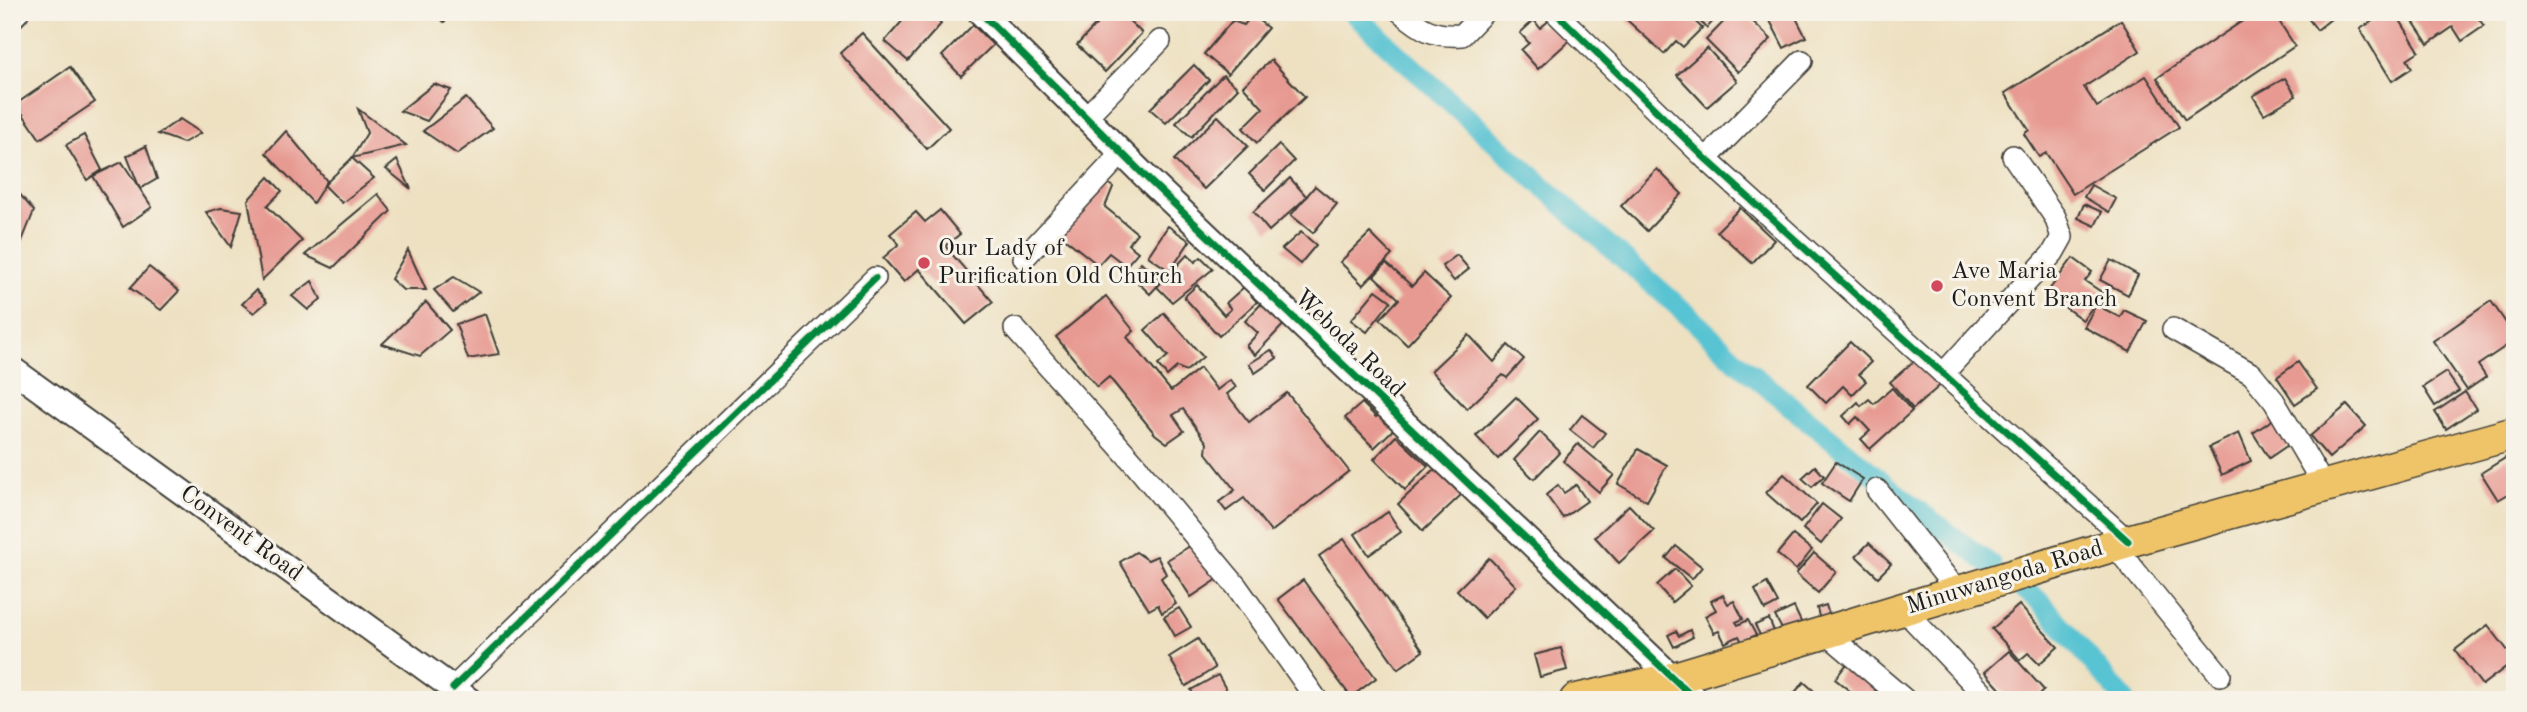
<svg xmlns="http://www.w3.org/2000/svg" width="2527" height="712" font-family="'Old Standard TT',serif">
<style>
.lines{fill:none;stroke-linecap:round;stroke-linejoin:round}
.canal{stroke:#58c3d2;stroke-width:21}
.building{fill:#e79a92}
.minor-casing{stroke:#3c3a35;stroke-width:24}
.tertiary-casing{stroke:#3c3a35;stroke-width:28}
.primary-casing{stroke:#3c3a35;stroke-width:35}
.minor{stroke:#fff;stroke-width:21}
.tertiary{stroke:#fff;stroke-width:24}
.primary{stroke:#efc469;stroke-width:32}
.cycleway-casing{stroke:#f7f3e8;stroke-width:11}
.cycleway{stroke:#00873e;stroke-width:7}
.poi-dot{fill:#d1495b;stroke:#f7f3e8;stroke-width:2.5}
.labels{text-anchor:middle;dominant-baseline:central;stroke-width:6;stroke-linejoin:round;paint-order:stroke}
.poi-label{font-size:24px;fill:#1c1c1c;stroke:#f7f3e8;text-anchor:start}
.street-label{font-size:24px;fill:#1c1c1c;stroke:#f7f3e8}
</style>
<rect width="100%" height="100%" fill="#f7f3e8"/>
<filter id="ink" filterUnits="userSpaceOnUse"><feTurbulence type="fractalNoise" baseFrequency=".0143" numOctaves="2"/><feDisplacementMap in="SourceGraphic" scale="14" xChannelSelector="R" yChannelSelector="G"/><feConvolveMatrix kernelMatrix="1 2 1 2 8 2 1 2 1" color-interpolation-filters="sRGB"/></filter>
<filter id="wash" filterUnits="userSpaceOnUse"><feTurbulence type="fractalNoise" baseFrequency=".00686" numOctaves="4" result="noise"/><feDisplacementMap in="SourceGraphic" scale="28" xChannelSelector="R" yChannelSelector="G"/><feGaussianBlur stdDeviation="1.57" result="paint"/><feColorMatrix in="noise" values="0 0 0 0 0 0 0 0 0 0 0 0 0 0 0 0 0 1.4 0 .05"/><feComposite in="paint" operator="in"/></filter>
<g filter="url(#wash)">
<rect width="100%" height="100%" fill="#eee1c2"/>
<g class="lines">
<g class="canal">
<polyline points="1352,12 1584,224 1688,315 1737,362 1912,506 1991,565"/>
<polyline points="2024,589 2041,602 2125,700"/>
</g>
</g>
<g id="blocks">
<g class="building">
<polygon points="434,12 450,12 452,16 444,22"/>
<polygon points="910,12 928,12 941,24 908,61 885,41"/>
<polygon points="1108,12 1120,12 1142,33 1105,72 1077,45"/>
<polygon points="1631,12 1685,12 1702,28 1683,47 1676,41 1664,54 1627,20"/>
<polygon points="1690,12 1721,12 1707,28"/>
<polygon points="1733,12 1743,12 1771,39 1738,72 1706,40"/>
<polygon points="1769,12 1793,12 1806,37 1784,48 1766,13"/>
<polygon points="2256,12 2273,12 2295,46 2185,120 2157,78"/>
<polygon points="2307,12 2327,12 2332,18 2317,30 2305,14"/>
<polygon points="2383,12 2395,12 2419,51 2407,59 2412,68 2392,81 2360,29 2379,17 2381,20 2386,17"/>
<polygon points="2407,12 2474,12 2484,26 2462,41 2453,27 2428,44"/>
<polygon points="1252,15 1268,28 1228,74 1204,54 1232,21 1244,25"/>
<polygon points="1551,19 1570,40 1538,69 1521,50 1529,43 1520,33 1534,20 1540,28"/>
<polygon points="2121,20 2140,51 2084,87 2097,107 2146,76 2179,127 2073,194 2046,153 2039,157 2024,134 2029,130 2005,93"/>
<polygon points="973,25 993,45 961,76 942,56"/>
<polygon points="862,33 949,128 927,149 840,53"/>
<polygon points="1707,48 1737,81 1707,107 1677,75"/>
<polygon points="1271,60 1305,97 1257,143 1243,128 1263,108 1243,86"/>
<polygon points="1194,65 1209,80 1166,123 1150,109"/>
<polygon points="70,67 95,102 40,139 16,104"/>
<polygon points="1223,75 1238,88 1191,137 1176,123"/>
<polygon points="2285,78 2296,96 2264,114 2253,96"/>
<polygon points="434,84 451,90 427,121 400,111"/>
<polygon points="466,98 493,128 457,154 423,131"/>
<polygon points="358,109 406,145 352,158 367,133"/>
<polygon points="1218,116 1248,146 1204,189 1174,160"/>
<polygon points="180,119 201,133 183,143 158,134"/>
<polygon points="286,131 327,181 313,203 266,153"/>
<polygon points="84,135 102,170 93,176 122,162 140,189 127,156 146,146 157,179 140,189 152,207 123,227 93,176 87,180 66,145"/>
<polygon points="1279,145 1294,161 1265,190 1249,174"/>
<polygon points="352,158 374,178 342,203 324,185"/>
<polygon points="397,160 411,189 386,169"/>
<polygon points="1657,169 1682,194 1647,231 1621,206"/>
<polygon points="269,177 282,191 267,206 302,241 262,280 248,200"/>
<polygon points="1290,178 1307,197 1269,231 1253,212"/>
<polygon points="1102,179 1113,187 1105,207 1137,233 1128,244 1138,252 1126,266 1109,253 1098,265 1058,233"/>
<polygon points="12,185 34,211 18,251 12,253"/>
<polygon points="2091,185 2116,199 2109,212 2084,197"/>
<polygon points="1315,186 1337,204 1313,233 1291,215"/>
<polygon points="378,194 391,211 333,268 305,255"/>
<polygon points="2084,204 2102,212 2095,226 2078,218"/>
<polygon points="221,208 242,211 231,247 206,212"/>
<polygon points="1740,208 1774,240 1752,263 1717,231"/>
<polygon points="940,210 960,234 945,246 993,302 966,324 919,269 904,282 883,258 899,244 890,234 916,212 925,222"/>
<polygon points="1168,226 1190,241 1170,271 1148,256"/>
<polygon points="1301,232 1316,245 1300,264 1282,249"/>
<polygon points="1370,233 1392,255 1363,285 1340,262"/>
<polygon points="408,250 426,290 403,290 391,279"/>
<polygon points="1188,254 1195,262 1201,257 1213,269 1172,302 1157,287"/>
<polygon points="1457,255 1469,269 1454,281 1442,266"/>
<polygon points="2073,258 2092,272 2085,281 2103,293 2083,320 2046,294"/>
<polygon points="2111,260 2138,275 2128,295 2100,280"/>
<polygon points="1141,262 1161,282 1150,294 1131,276"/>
<polygon points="1386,263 1412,286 1424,273 1451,298 1407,345 1380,319 1399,299 1374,276"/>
<polygon points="149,267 179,291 161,310 130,288"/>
<polygon points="454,277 479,292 453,312 434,290"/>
<polygon points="312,281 321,299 308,310 292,296"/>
<polygon points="1197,285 1224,315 1231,309 1226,303 1244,287 1257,302 1219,336 1184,297"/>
<polygon points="256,290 267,302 254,313 242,304"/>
<polygon points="1376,290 1391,301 1367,332 1351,320"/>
<polygon points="1106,296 1134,331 1127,337 1171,391 1200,368 1217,390 1230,380 1236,387 1227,394 1249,422 1287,393 1349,471 1271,532 1244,498 1226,511 1219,502 1235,490 1206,453 1207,443 1183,409 1173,415 1184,431 1167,443 1155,434 1109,377 1097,387 1056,337"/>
<polygon points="2491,301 2515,336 2515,340 2478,365 2486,377 2467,390 2433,341"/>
<polygon points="426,302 450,330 420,356 382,344"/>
<polygon points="1263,302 1286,322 1255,355 1246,346 1258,333 1245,321"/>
<polygon points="2096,305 2120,317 2124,310 2147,321 2130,352 2084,327"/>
<polygon points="1164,313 1203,357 1186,371 1177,367 1167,376 1158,365 1168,356 1145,330"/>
<polygon points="485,314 499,354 468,359 456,324"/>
<polygon points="1469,335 1494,362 1508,345 1524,359 1507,378 1503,375 1467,409 1431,371"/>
<polygon points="1850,342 1871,362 1859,374 1866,381 1852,395 1843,386 1826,403 1808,385"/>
<polygon points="1271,350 1277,358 1255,373 1249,364"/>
<polygon points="1921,355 1944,382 1913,409 1890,382"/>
<polygon points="2298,362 2317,389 2295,404 2277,377"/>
<polygon points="2446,372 2459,391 2435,406 2423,387"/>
<polygon points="1892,388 1912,411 1870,449 1861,439 1870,431 1857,417 1850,424 1843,416 1858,402 1861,406 1869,399 1874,404"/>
<polygon points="2465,392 2476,409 2446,429 2435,412"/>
<polygon points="1516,397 1538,419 1498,459 1476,436"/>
<polygon points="1362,403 1376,417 1384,409 1399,424 1374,448 1345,418"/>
<polygon points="2347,405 2366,426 2329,458 2310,436"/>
<polygon points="1582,415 1605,433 1593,448 1570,430"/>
<polygon points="2275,418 2291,443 2269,458 2253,433"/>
<polygon points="1540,432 1560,452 1534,479 1514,460"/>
<polygon points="2239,433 2251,461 2222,475 2209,447"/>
<polygon points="1396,436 1428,466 1405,490 1374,459"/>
<polygon points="1578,444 1614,475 1599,492 1563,461"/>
<polygon points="1638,449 1667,465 1647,501 1618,484"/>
<polygon points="2507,457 2515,470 2515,490 2498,500 2481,473"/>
<polygon points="1836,462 1863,479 1849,501 1822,483"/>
<polygon points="1815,466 1824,476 1812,487 1802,478"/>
<polygon points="1436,468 1461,495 1423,531 1398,504"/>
<polygon points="1784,474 1817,504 1800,523 1766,493"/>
<polygon points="1558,485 1564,493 1576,485 1587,501 1563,518 1546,495"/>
<polygon points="1822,504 1841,519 1821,544 1803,529"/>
<polygon points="1629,505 1654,531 1619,563 1595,537"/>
<polygon points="1388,512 1401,532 1369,555 1355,534"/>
<polygon points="1793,535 1812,550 1796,570 1777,554"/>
<polygon points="1344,539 1423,651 1398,669 1319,556"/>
<polygon points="1195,543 1218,579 1191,597 1167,560"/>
<polygon points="1869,543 1891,564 1878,577 1856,556"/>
<polygon points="1676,546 1702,567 1692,579 1666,558"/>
<polygon points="1136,552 1148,560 1157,556 1166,574 1161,578 1176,604 1162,613 1158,605 1149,610 1120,562"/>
<polygon points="1814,553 1836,572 1818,593 1796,574"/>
<polygon points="1489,558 1516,586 1484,618 1457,590"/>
<polygon points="1675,569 1691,586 1672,602 1657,585"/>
<polygon points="1303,580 1376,678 1351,697 1278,599"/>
<polygon points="1767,583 1778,603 1765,610 1755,590"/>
<polygon points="1723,595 1728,604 1734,601 1743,619 1736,622 1738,625 1748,620 1756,635 1742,642 1739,636 1725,643 1719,631 1714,633 1705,616 1716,610 1711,601"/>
<polygon points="1826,605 1830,618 1820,621 1817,608"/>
<polygon points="2019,605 2058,647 2039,664 2028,653 2020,660 1992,629"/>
<polygon points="1794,607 1802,624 1784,633 1775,616"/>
<polygon points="1179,608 1191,627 1175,636 1164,617"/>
<polygon points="1769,619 1774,631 1761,637 1755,625"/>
<polygon points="2488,625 2515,660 2482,685 2455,650"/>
<polygon points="1690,630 1693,637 1674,647 1668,635 1676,631 1679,636"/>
<polygon points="1198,639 1215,668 1186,686 1169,657"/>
<polygon points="1561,648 1567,670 1540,677 1534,655"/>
<polygon points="2009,651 2044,690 2038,696 2041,700 2010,700 1985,672"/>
<polygon points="1850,660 1880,684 1875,690 1879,693 1873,700 1861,700 1835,679"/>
<polygon points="1218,675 1232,700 1196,700 1191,690"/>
<polygon points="1804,682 1824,700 1788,700"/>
</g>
</g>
</g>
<g filter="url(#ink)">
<use href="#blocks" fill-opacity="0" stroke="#3c3a35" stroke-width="2"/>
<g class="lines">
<defs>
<g id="minor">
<path d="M 1401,12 C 1422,30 1434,37 1462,35 L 1484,12"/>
<polyline points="1555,12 1706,159 2128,541"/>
<polyline points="1086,117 1160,41"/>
<polyline points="1706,159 1802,61"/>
<polyline points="1024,258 1122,153"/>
<polyline points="1015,329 1134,463 1237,587 1317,700"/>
<polyline points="2173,329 2252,374 2274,401 2324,486"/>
<polyline points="1943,374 2053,253 2062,237 2055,217 2013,156"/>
<polyline points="1877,490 1958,592"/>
<polyline points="2114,545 2220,675"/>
<polyline points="1903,609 1989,700"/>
<polyline points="1825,632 1905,700"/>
<polyline points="453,688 875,278"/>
</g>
<g id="tertiary">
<polyline points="980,12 1151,182 1696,700"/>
<polyline points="12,16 16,12"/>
<polyline points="12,369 469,700"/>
</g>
<polyline id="primary" points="1576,700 1671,679 2128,541 2515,433"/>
</defs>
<use href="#minor" class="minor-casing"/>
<use href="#tertiary" class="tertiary-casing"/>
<use href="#primary" class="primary-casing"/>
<use href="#minor" class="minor"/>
<use href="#tertiary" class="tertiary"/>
<use href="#primary" class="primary"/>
<defs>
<g id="cycleway">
<polyline points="980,12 1151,182 1696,700"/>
<polyline points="1555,12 1706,159 2128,541"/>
<polyline points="453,688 875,278"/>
</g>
</defs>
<use href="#cycleway" class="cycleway-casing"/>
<use href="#cycleway" class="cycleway"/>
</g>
</g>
<g class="poi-dot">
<circle cx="924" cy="263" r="7"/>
<circle cx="1937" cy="286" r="7"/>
</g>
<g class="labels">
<g class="poi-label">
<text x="938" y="249">Our Lady of<tspan x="938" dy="28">Purification Old Church</tspan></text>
<text x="1951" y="272">Ave Maria<tspan x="1951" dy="28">Convent Branch</tspan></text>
</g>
<g class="street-label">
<text transform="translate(1349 344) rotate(44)">Weboda Road</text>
<text transform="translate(241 534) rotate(36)">Convent Road</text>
<text transform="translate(2005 578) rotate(-17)">Minuwangoda Road</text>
</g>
</g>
<rect width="2527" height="712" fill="none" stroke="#f7f3e8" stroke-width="42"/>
</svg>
